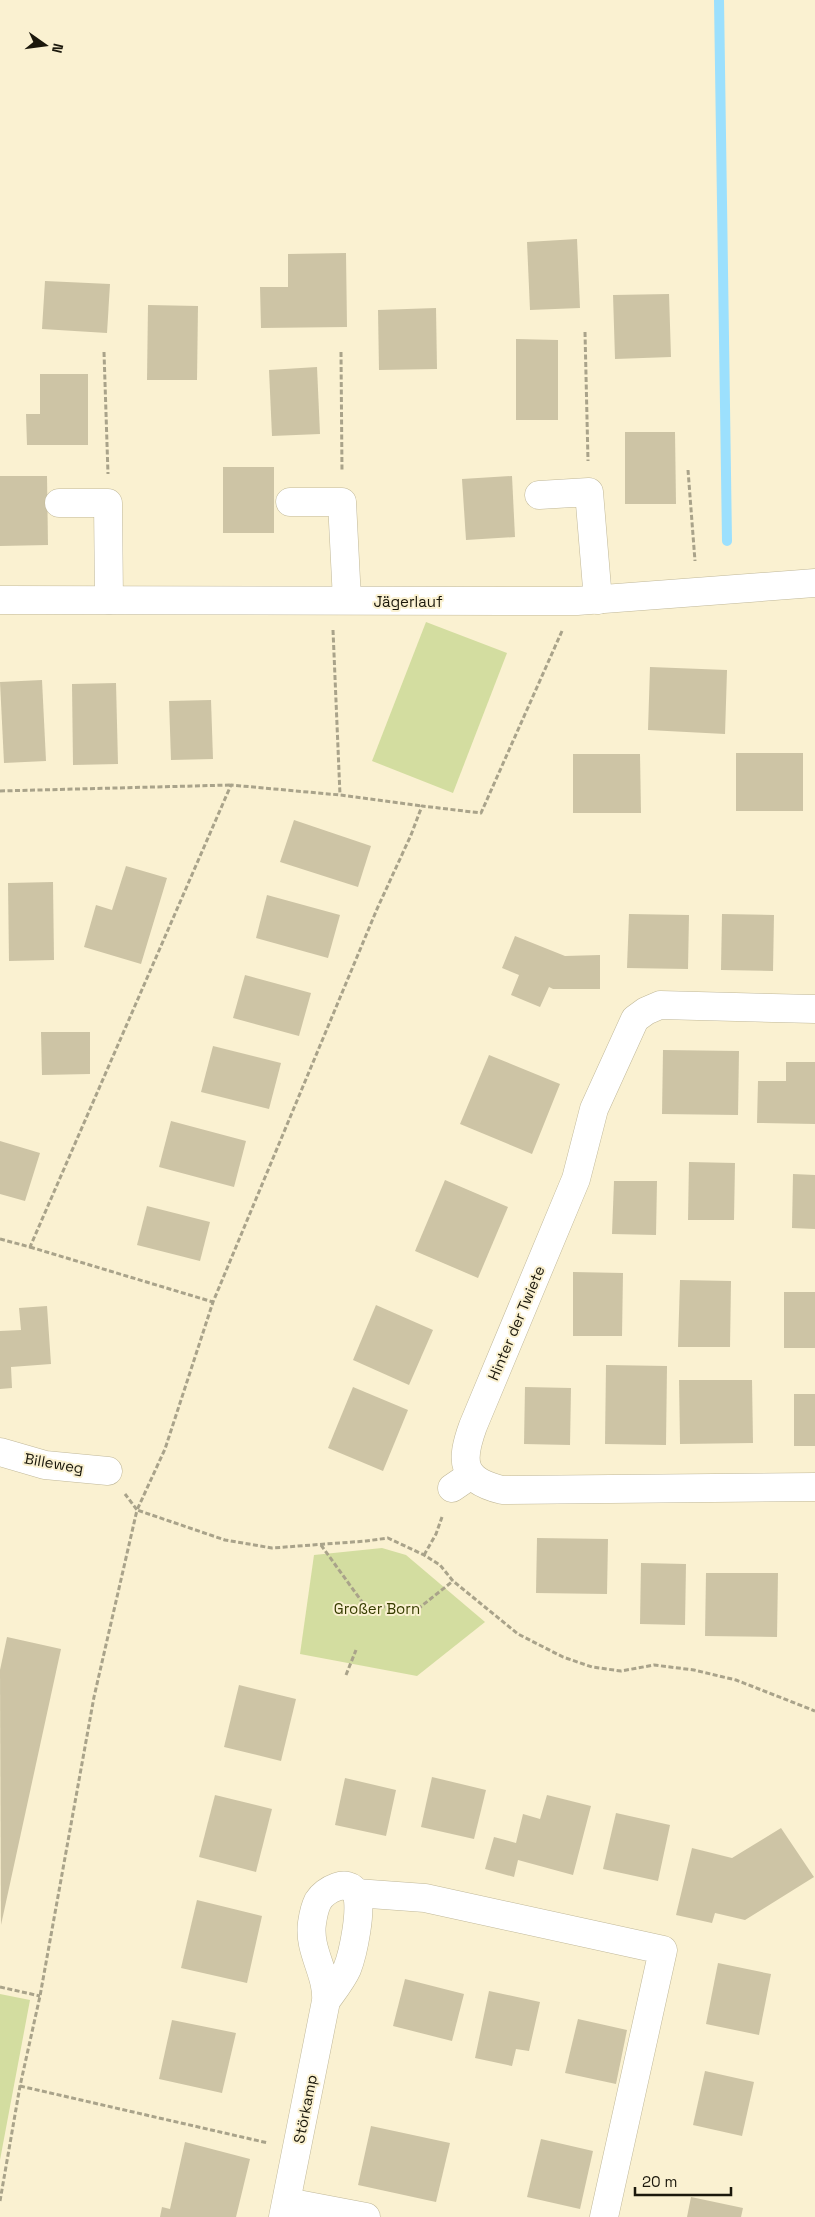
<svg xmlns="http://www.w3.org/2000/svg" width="815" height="2217" font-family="'Space Grotesk',sans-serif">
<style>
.green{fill:#d3dda0}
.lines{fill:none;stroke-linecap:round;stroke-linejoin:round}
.stream{stroke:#9ce0fd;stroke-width:10}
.building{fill:#cdc4a5}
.minor-casing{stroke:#c0b899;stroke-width:29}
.path{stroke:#a9a38a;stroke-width:3;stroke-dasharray:5 2.5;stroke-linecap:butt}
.minor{stroke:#fff;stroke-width:28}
.labels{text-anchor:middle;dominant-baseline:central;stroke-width:4;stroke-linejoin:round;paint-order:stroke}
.street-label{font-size:15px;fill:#1b180c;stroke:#faf1d1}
.park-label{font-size:15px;fill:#373d01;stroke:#faf1d1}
</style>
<rect width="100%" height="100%" fill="#faf1d1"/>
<g class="green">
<polygon points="426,622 507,653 453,793 372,761"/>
<polygon points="382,1548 406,1555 485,1622 417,1676 300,1654 314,1555"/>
<polygon points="0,1994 30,2000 0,2160"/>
</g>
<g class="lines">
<polyline class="stream" points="719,0 727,541"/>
</g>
<g class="building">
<polygon points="577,239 580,308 530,310 527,242"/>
<polygon points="346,253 347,327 261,328 260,287 288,287 288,254"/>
<polygon points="45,281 110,284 107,333 42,329"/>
<polygon points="669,294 671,357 615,359 613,295"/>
<polygon points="148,305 198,306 197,380 147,380"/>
<polygon points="436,308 437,369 379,370 378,310"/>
<polygon points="516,339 558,340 558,420 516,420"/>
<polygon points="317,367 320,434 272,436 269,370"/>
<polygon points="40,374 88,374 88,445 27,445 26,414 40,414"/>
<polygon points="625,432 675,432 676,504 625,504"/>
<rect x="223" y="467" width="51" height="66"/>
<polygon points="0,476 47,476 48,545 0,546"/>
<polygon points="512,476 515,537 466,540 462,479"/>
<polygon points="650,667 727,670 725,734 648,730"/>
<polygon points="42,680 46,761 4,763 0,682"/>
<polygon points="116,683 118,764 73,765 72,684"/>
<polygon points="211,700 213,759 171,760 169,701"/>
<rect x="736" y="753" width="67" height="58"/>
<polygon points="573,754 640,754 641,813 573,813"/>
<polygon points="294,820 371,846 358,887 280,862"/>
<polygon points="126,866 167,878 141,964 84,947 96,905 112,910"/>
<polygon points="53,882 54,960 9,961 8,883"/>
<polygon points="267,895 340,915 328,958 256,938"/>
<polygon points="629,914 689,915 688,969 627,968"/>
<polygon points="722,914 774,915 773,971 721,970"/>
<polygon points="515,936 565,956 600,955 600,989 553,989 549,987 540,1007 511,995 519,975 502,968"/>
<polygon points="245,975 311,993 299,1036 233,1018"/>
<polygon points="41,1032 90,1032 90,1074 42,1075"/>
<polygon points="213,1046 281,1063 269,1109 201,1092"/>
<polygon points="663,1050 739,1051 738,1115 662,1114"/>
<polygon points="489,1055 560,1084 532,1154 460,1124"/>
<polygon points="786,1062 815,1062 815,1124 757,1123 758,1081 786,1081"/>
<polygon points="171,1121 246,1141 234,1187 159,1167"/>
<polygon points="0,1141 40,1153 25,1201 0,1194"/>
<polygon points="689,1162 735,1163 734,1220 688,1220"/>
<polygon points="793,1174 815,1175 815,1229 792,1228"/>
<polygon points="445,1180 508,1207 478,1278 415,1251"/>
<polygon points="614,1181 657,1181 656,1235 612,1234"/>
<polygon points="147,1206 210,1222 200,1261 137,1245"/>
<polygon points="573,1272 623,1273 622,1336 573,1336"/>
<polygon points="680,1280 731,1281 730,1347 678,1347"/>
<rect x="784" y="1292" width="31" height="56"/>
<polygon points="376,1305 433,1330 409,1385 353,1360"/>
<polygon points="47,1306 51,1364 11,1367 12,1388 0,1389 0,1331 21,1330 19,1308"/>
<polygon points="606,1365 667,1366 666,1445 605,1444"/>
<polygon points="679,1380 752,1380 753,1443 680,1444"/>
<polygon points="353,1387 408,1410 383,1471 328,1448"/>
<polygon points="525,1387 571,1388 570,1445 524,1444"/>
<rect x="794" y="1394" width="21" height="52"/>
<polygon points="537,1538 608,1539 607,1594 536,1593"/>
<polygon points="641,1563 686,1564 685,1625 640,1624"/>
<polygon points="706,1573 778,1573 777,1637 705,1636"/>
<polygon points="7,1637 61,1649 1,1925 0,1670"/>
<polygon points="239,1685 296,1699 281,1761 224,1747"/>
<polygon points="432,1777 486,1790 474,1839 421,1827"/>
<polygon points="345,1778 396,1790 386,1836 335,1825"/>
<polygon points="215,1795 272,1809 256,1872 199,1857"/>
<polygon points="547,1795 591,1806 573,1875 518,1860 514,1877 485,1869 494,1837 516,1843 523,1814 540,1819"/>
<polygon points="616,1813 670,1825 658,1881 603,1869"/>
<polygon points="781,1828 814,1877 745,1920 715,1913 712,1923 676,1915 692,1848 732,1858"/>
<polygon points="197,1900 262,1916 247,1983 181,1968"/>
<polygon points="718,1963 771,1974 759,2035 706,2024"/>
<polygon points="405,1979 464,1994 452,2041 393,2026"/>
<polygon points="489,1991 540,2002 529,2051 516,2049 512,2066 475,2058"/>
<polygon points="578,2019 627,2030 616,2084 565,2073"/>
<polygon points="172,2020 236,2033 222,2093 159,2079"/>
<polygon points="705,2071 754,2082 742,2136 693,2125"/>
<polygon points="371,2126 450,2143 436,2202 358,2185"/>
<polygon points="541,2139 593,2151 580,2209 527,2197"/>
<polygon points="185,2142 250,2159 236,2217 160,2217 162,2207 170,2209"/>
<polygon points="691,2197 743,2208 741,2217 687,2217"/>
</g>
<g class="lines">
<defs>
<g id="minor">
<polyline points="539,495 589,492 598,600"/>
<polyline points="290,502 342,502 347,600"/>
<polyline points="59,503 108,503 109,600"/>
<polyline points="0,600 577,601 815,583"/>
<path d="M 815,1009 L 660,1005 L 646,1011 L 635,1019 L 594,1109 L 576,1179 L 473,1426 C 460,1462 461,1480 502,1490 L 815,1487"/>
<polyline points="0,1452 45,1465 108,1471"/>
<polyline points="452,1488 471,1475"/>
<polyline points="356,1893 425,1898 663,1950 604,2217"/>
<polyline points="287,2202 366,2217"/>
<path d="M 283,2217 L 326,2001 C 328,1974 308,1951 312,1923 C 313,1916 315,1907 318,1901 C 325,1890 348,1877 356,1893 C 363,1907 353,1954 347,1969 C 342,1980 333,1991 326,2001"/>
</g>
</defs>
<use href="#minor" class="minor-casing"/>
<g class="path">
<polyline points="585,332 588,461"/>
<polyline points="104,352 108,474"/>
<polyline points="341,352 342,472"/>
<polyline points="688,470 695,561"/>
<polyline points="333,630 340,795"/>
<polyline points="562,631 481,813 422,806 411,835 377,909 213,1302 165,1449 137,1510 225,1540 272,1548 366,1541 388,1538 424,1555 440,1565 453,1581 518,1634 563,1657 592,1667 621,1671 654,1665 694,1670 736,1680 815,1711"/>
<polyline points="0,791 231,785"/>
<polyline points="0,1239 30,1247 231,785 340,795 422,806"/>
<polyline points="30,1247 213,1302"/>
<polyline points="321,1545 365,1606 419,1608 453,1581"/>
<polyline points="424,1555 436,1534 442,1517"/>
<polyline points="346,1675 356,1650"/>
<polyline points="0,1987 40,1996"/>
<polyline points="20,2086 268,2143"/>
<polyline points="0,2201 20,2086 40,1996 94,1697 137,1510 125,1494"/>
</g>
<use href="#minor" class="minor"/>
</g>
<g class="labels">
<g class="street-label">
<text x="408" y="601">Jägerlauf</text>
<text transform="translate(516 1323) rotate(-67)">Hinter der Twiete</text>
<text transform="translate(54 1463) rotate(10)">Billeweg</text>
<text transform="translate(305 2109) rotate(-79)">Störkamp</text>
</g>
<g class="park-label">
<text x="377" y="1608">Großer Born</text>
</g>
</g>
<g transform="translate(45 45) rotate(104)" stroke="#faf1d1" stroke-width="4" paint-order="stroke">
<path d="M0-4L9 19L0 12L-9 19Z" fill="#1b180c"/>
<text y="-8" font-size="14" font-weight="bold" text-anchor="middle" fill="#1b180c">N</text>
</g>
<path d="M635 2187v8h96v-8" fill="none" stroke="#1b180c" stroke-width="2.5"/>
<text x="642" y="2187" font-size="15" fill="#1b180c" stroke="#faf1d1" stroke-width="4" paint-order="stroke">20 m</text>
</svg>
